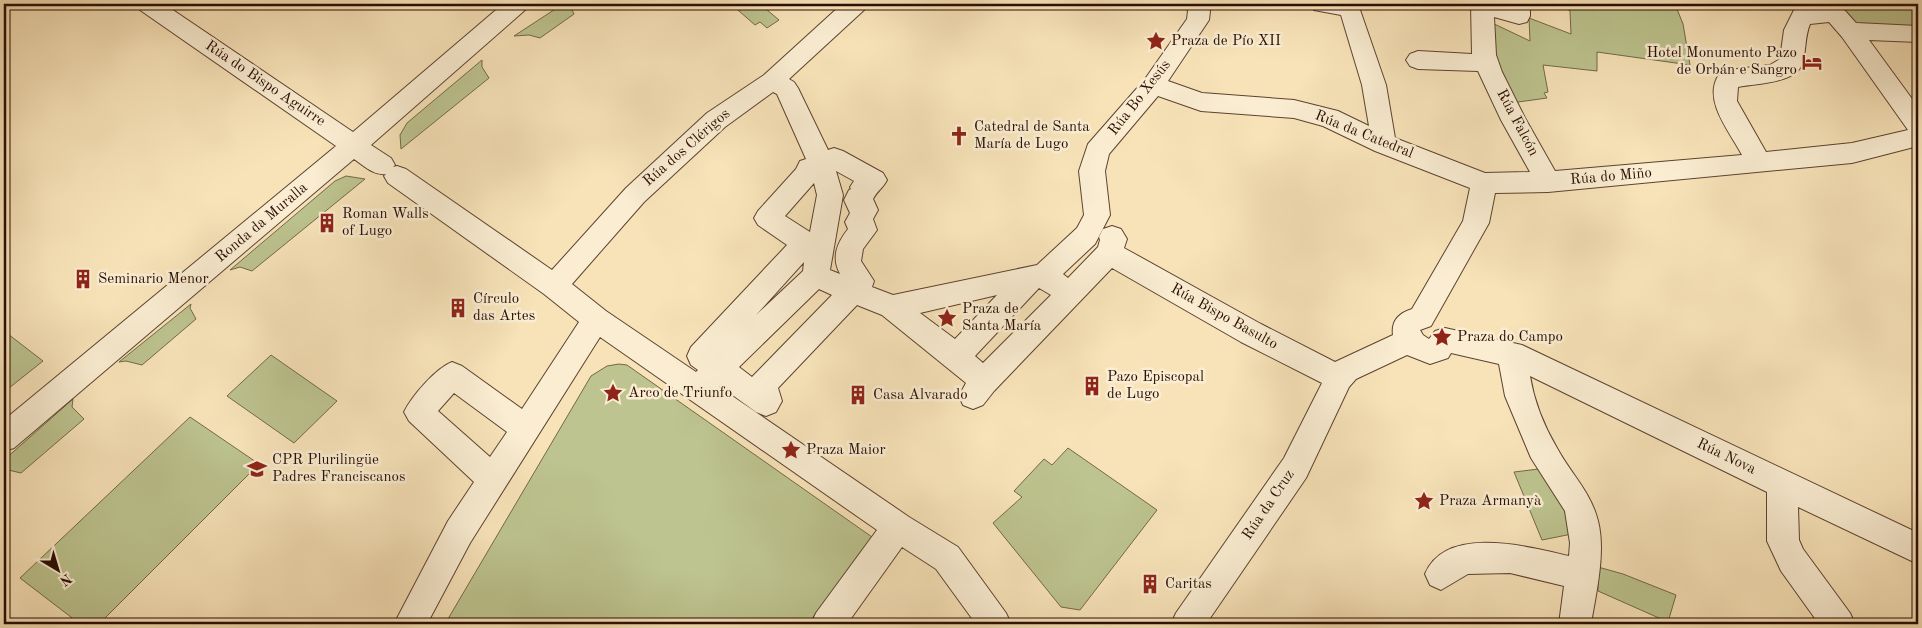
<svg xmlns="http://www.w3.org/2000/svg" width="1922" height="628" font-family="'Old Standard TT',serif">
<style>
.green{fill:#bdc48f;stroke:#736849}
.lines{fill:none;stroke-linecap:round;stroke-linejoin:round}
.street-casing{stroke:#5d4230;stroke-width:2}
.street{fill:#faedd2;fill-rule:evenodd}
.labels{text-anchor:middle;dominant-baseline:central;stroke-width:5;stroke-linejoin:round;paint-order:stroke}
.poi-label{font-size:15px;fill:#290d03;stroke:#faedd2;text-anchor:start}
.street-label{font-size:15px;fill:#290d03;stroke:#faedd2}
</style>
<rect width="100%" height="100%" fill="#f8e3b9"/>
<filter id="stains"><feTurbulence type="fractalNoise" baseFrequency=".004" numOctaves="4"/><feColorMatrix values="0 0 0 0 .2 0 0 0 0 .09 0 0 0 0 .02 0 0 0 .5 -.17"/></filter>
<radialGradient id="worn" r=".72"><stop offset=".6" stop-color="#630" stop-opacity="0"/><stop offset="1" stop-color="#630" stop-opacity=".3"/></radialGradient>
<g class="green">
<polygon points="563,4 569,4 574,14 540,38 529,35 514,36"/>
<polygon points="731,4 760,4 779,20 767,28 760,22 755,25"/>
<polygon points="1560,4 1675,4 1683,24 1690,65 1597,52 1597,71 1543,65 1548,92 1544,93 1547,98 1511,103 1496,70 1488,21 1530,41 1529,18 1571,34 1570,11"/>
<polygon points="1840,4 1912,4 1918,12 1918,33 1856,28"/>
<polygon points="482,60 482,67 489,78 401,149 400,135 407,123"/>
<polygon points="346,176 365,179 252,271 240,267 230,270 335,181"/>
<polygon points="191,304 190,308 196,319 142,365 126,361 119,362"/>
<polygon points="4,331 43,361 4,392"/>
<polygon points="271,355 337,401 294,443 227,396"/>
<polygon points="619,364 627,365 872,537 808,624 445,624 591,376 607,366"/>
<polygon points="73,399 72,407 84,419 21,473 4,469 4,460"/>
<polygon points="190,417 259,464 99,624 80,624 20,578"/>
<polygon points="1068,448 1157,510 1080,610 1061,607 993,523 1022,497 1014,491 1044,459 1052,465"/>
<polygon points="1547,468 1577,533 1542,540 1514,472"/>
<polygon points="1598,567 1623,574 1676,595 1668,622 1598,591"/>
</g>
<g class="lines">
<defs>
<path id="street" d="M 137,4 L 164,4 L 353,132 L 503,4 L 528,4 L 525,10 L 371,145 L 391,158 L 395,165 L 393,167 L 397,166 L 406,169 L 552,270 L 626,188 L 707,113 L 764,75 L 842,4 L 867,4 L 864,10 L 789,79 L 794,82 L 798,88 L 828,150 L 834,148 L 843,151 L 883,173 L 887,180 C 883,188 877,191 873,199 L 878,210 L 873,219 L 877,230 L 863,249 L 861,261 L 874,281 L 872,287 L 893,295 L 1037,265 L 1077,228 L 1084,215 L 1079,171 L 1088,144 L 1145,79 L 1187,19 L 1188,11 L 1184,4 L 1206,4 L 1210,11 L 1209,20 L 1168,81 L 1202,93 L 1294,100 L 1338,111 L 1369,126 L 1362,85 L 1341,15 L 1314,10 L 1311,4 L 1358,4 L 1386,85 L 1395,138 L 1485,173 L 1530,172 L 1501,120 L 1478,71 L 1418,69 L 1410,66 L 1406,60 L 1410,54 L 1418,51 L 1472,54 L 1471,4 L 1530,4 L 1530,16 L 1527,22 L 1519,24 L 1494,17 L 1496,55 L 1502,72 L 1525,118 L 1555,171 L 1742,155 C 1730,132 1703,101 1718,76 L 1737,69 L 1770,65 L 1780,59 L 1784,30 L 1794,10 L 1816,7 L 1815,4 L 1839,4 L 1856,23 L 1918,26 L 1918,42 L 1869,40 L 1918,107 L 1918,146 L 1852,163 L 1548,192 L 1495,193 L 1489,223 L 1485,230 L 1431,326 L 1420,330 L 1423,335 L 1429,339 L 1435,331 L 1445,328 L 1522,345 L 1918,533 L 1918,564 L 1798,507 L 1799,540 L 1803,549 L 1850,613 L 1855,624 L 1819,624 L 1781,571 L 1767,541 L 1767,492 L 1530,376 C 1534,401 1544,426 1557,448 C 1571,474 1591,492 1598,521 C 1606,552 1596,593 1591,624 L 1559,624 L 1564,586 L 1510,573 L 1468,574 L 1441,590 L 1430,585 L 1425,574 C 1446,524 1529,547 1569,556 L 1570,543 L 1565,511 L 1531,458 L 1505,396 L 1499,364 L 1451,353 L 1448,358 L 1430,364 L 1407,355 L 1356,379 L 1349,387 L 1306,478 L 1206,624 L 1171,624 L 1176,613 L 1284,458 L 1322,383 L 1241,342 L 1112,268 L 994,391 L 983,405 L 973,409 L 963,405 L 959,396 L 966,383 L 882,315 L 857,305 L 778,388 L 782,401 L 776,412 L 766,416 L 756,412 L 720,386 L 719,387 L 909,517 L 958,547 L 1006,613 L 1011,624 L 976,624 L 936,569 L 902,547 L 847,624 L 811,624 L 816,613 L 877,530 L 600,337 L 470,543 L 427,624 L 394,624 L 448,521 L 474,482 L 409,421 L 404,412 C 412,396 435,369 452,362 L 462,366 L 522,409 L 579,322 L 544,294 L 388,183 L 384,176 L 386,174 C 374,176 363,165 354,159 L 14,448 L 4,451 L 4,420 L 336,146 L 140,10 ZM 1829,22 L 1842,37 L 1908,130 L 1852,143 L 1766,152 L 1737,101 L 1738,87 C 1756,83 1797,84 1803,62 C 1806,49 1805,36 1810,24 ZM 773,92 L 777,94 L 806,159 L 800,161 L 796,169 L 758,211 L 754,218 L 758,225 L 787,245 L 691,347 L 687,356 L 691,365 L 698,370 L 696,372 L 606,311 L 572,284 L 644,202 L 725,127 ZM 1158,96 L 1201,111 L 1294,118 L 1323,126 L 1375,151 L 1470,188 L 1463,221 L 1412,309 C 1399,313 1391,321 1393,335 L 1335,362 L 1261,324 L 1124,248 L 1127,239 L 1121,229 L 1112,226 L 1103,229 L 1099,237 L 1100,240 L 1098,247 L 1068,278 L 1063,274 L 1095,244 L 1110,215 L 1105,171 L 1109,154 ZM 836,171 L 854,181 L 850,187 L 851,189 L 849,190 L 844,200 L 850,213 L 845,222 L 848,229 C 837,243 831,257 840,274 L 830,270 L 843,195 ZM 814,183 L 817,195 L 810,232 L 785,216 ZM 804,262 L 803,271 L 756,315 ZM 1039,288 L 1051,295 L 983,363 L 975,356 ZM 819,289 L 832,295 L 752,377 L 739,367 ZM 997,295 L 955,339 L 920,313 ZM 454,393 L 507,432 L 490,457 L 438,411 Z"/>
</defs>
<use href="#street" class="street-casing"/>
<use href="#street" class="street"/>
</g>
<defs>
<symbol id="sight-bare" viewBox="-9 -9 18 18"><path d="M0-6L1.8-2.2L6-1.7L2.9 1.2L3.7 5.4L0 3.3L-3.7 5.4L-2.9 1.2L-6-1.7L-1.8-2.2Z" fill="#8f2418" stroke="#faedd2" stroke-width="2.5" paint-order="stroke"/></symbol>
<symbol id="hotel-bare" viewBox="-9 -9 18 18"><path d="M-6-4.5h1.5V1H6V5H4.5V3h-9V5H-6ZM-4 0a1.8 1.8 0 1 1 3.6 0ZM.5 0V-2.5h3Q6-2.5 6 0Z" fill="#8f2418" stroke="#faedd2" stroke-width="2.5" paint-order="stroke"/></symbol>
<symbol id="church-bare" viewBox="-9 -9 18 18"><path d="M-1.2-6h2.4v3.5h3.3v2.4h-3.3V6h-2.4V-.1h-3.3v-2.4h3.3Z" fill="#8f2418" stroke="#faedd2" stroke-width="2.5" paint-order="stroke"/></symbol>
<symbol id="building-bare" viewBox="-9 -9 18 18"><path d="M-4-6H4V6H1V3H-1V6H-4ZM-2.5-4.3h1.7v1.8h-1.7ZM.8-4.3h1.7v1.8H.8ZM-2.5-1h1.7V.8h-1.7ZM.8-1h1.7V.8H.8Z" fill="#8f2418" stroke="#faedd2" stroke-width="2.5" paint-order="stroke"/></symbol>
<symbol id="school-bare" viewBox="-9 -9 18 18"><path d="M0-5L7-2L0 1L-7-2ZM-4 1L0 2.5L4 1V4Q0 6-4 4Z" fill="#8f2418" stroke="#faedd2" stroke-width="2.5" paint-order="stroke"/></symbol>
</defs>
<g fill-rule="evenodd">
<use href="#sight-bare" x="1142" y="27" width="28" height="28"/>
<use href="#hotel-bare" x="1798" y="48" width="28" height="28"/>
<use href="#church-bare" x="945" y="122" width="28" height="28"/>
<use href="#building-bare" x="313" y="209" width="28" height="28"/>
<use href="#building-bare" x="69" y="265" width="28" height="28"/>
<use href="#building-bare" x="444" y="294" width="28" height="28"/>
<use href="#sight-bare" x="933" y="304" width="28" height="28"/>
<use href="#sight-bare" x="1428" y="323" width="28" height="28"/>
<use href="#building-bare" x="1078" y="372" width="28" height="28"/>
<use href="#sight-bare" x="599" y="379" width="28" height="28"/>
<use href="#building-bare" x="844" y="381" width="28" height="28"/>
<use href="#sight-bare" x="777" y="436" width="28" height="28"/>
<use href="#school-bare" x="243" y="455" width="28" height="28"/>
<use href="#sight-bare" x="1410" y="487" width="28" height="28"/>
<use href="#building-bare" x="1136" y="570" width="28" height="28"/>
</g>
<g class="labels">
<g class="poi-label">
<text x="1171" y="41">Praza de Pío XII</text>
<text x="1797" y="53" text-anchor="end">Hotel Monumento Pazo<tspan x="1797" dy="17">de Orbán e Sangro</tspan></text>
<text x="974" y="127">Catedral de Santa<tspan x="974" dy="17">María de Lugo</tspan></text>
<text x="342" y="214">Roman Walls<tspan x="342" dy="17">of Lugo</tspan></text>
<text x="98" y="279">Seminario Menor</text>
<text x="473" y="299">Círculo<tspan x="473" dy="17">das Artes</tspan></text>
<text x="962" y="309">Praza de<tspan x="962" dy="17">Santa María</tspan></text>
<text x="1457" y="337">Praza do Campo</text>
<text x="1107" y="377">Pazo Episcopal<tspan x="1107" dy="17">de Lugo</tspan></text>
<text x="628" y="393">Arco de Triunfo</text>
<text x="873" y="395">Casa Alvarado</text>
<text x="806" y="450">Praza Maior</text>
<text x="272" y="460">CPR Plurilingüe<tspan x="272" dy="17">Padres Franciscanos</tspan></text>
<text x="1439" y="501">Praza Armanyà</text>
<text x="1165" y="584">Caritas</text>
</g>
<g class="street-label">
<text transform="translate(265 84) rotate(34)">Rúa do Bispo Aguirre</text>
<text transform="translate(1140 98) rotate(-52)">Rúa Bo Xesús</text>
<text transform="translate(1517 123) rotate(62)">Rúa Falcón</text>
<text transform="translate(1364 135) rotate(22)">Rúa da Catedral</text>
<text transform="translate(687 148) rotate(-41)">Rúa dos Clérigos</text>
<text transform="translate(1611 177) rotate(-5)">Rúa do Miño</text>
<text transform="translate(262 223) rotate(-40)">Ronda da Muralla</text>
<text transform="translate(1224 317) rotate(29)">Rúa Bispo Basulto</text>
<text transform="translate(1726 457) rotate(26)">Rúa Nova</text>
<text transform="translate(1269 505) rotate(-56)">Rúa da Cruz</text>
</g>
</g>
<rect width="1922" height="628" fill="none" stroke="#f8e3b9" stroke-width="20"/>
<rect x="5" y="5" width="1912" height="618" fill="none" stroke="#290d03" stroke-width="2.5"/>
<rect x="10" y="10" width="1902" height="608" fill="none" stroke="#290d03"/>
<g transform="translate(58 570) rotate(142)" stroke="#faedd2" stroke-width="4" paint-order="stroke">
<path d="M0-4L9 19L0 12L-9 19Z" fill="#290d03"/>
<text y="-8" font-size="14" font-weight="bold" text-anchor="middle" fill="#290d03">N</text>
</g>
<rect width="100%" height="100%" filter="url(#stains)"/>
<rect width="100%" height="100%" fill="url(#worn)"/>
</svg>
